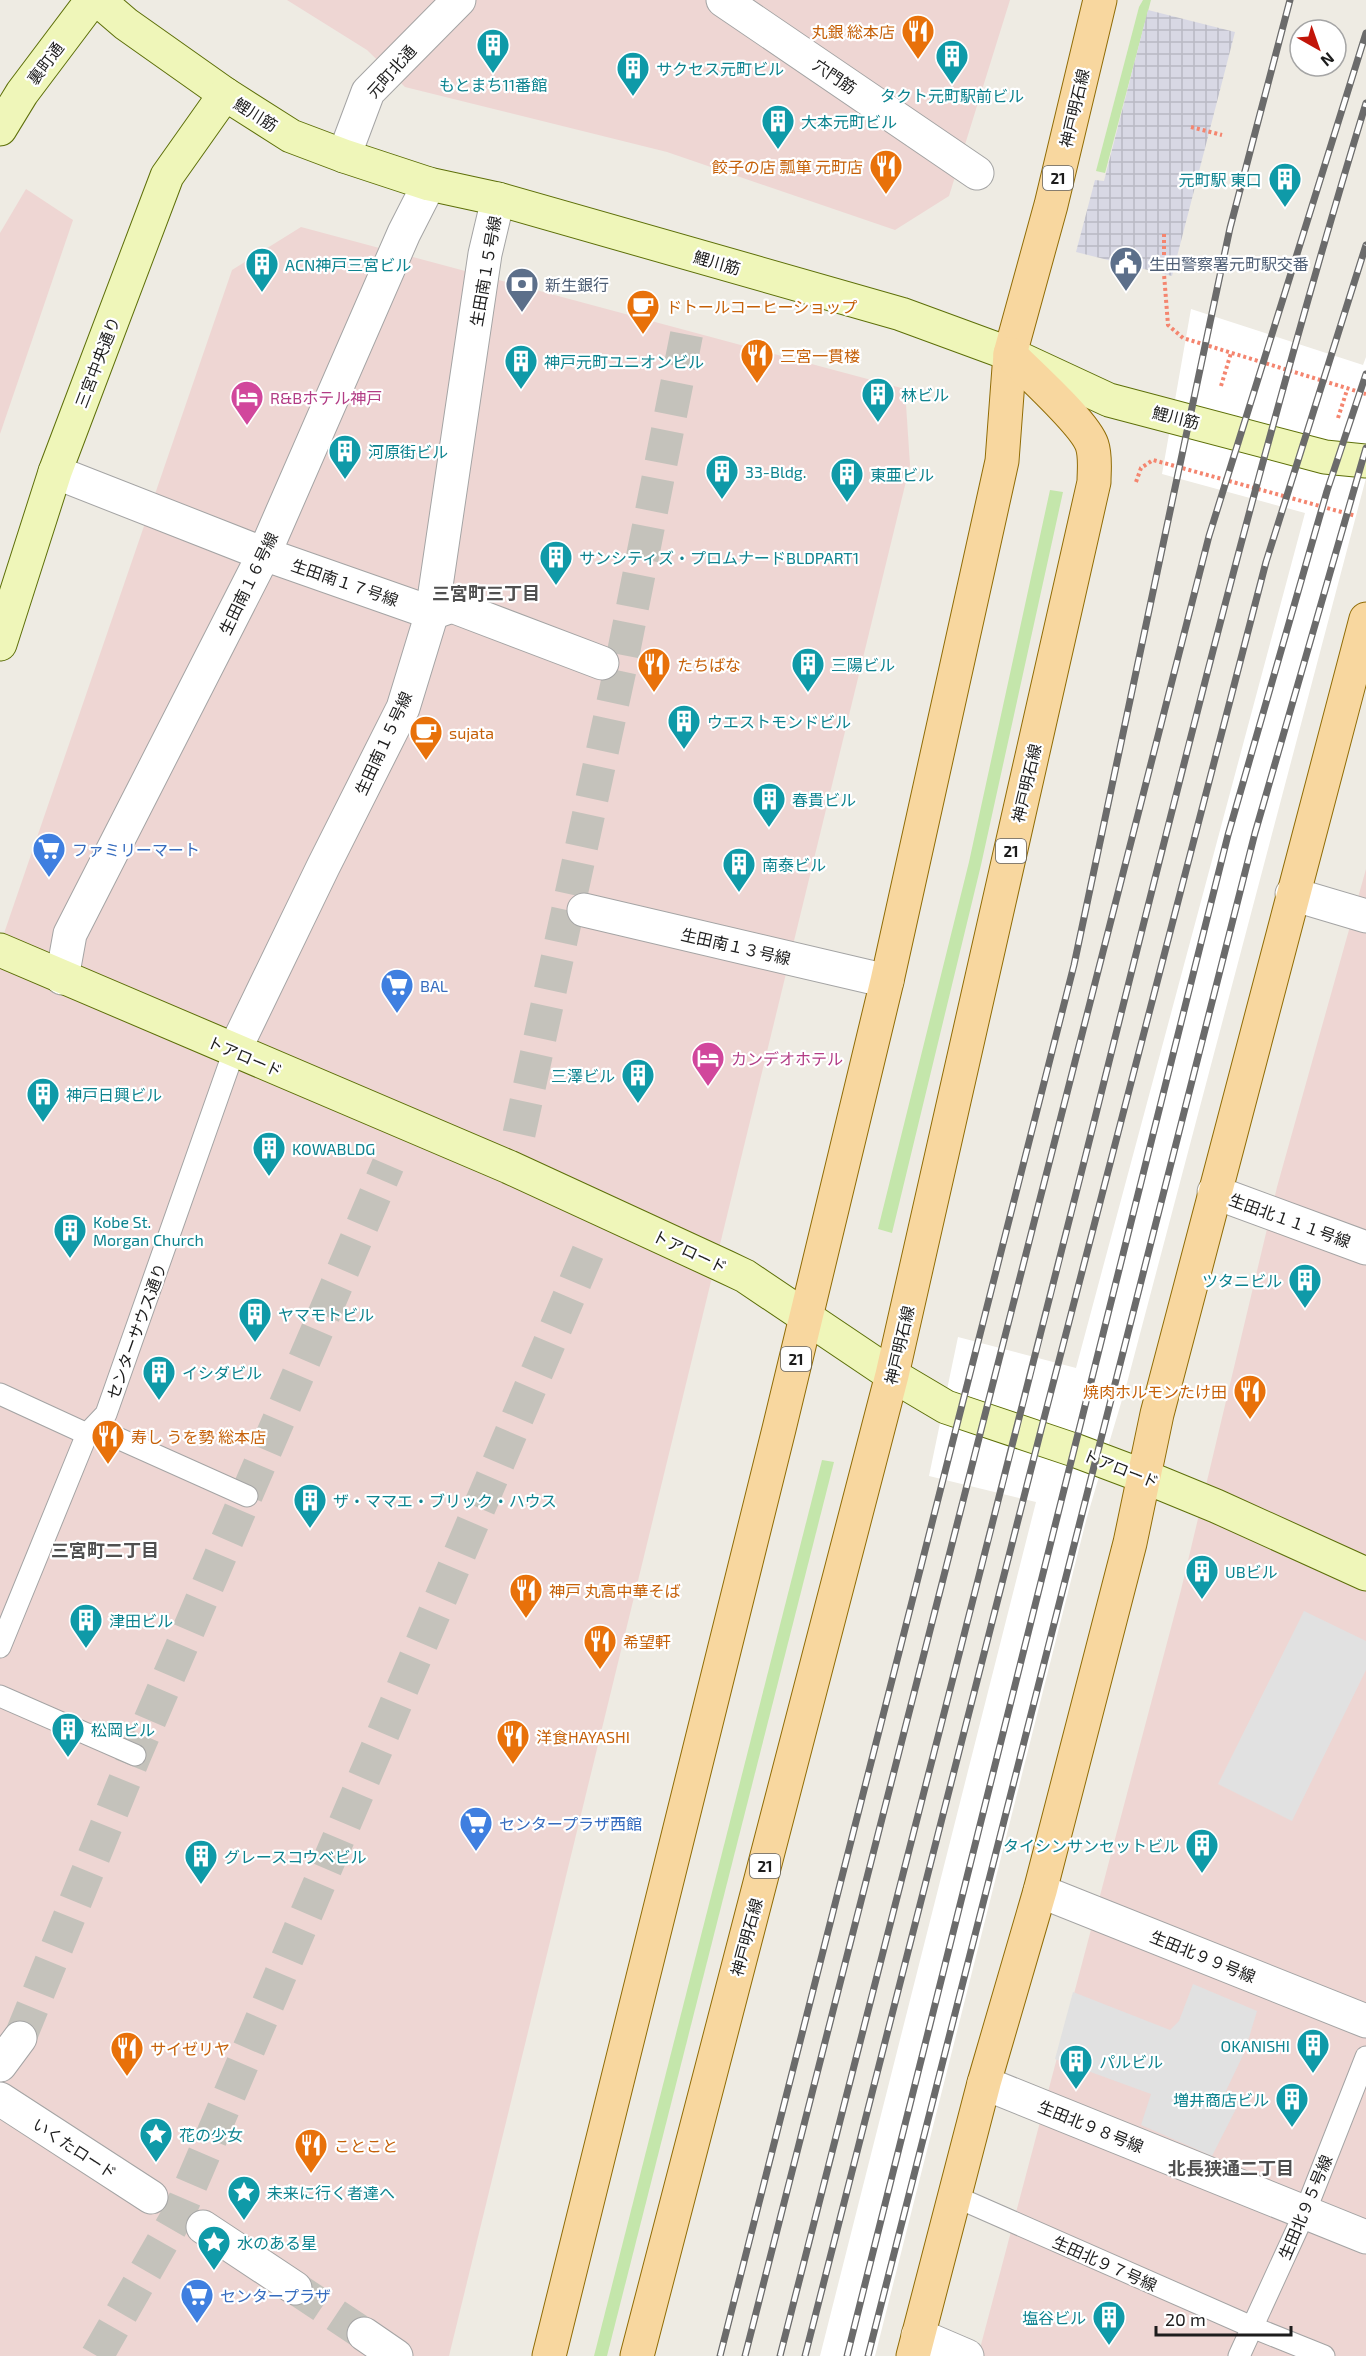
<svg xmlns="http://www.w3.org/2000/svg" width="1366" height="2356" font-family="'Exo 2','Noto Sans JP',sans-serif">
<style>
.commercial{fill:#eed6d3}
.grass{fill:#c4e6ab}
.parking{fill:#e1e1e1}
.plaza{fill:url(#plaza-grid)}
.pier{fill:#fff}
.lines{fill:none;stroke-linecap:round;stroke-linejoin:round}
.street-tunnel{stroke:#c4c2bb;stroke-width:33;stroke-dasharray:33 16;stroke-linecap:butt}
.lane-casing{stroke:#a4a4a4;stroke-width:23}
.street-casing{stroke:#a4a4a4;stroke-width:35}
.secondary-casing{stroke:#5d6f09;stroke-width:35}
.primary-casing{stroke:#906c06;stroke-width:35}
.path{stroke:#f4856f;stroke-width:4;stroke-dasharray:3 3;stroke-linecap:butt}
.lane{stroke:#fff;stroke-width:21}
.street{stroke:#fff;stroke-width:33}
.secondary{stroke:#eff6b9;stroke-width:33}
.primary{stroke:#f8d79f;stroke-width:33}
.rail-casing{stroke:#6b6b6b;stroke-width:7}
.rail{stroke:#fff;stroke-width:4.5;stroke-dasharray:14;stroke-linecap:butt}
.labels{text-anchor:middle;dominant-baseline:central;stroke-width:4.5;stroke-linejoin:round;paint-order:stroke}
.shield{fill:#fff;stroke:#616161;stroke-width:1.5}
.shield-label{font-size:15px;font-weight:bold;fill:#1d1d1d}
.food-label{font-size:16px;fill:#c56008;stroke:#fff;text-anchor:start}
.street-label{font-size:16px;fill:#1d1d1d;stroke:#fff}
.culture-label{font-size:16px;fill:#0d838f;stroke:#fff;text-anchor:start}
.service-label{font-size:16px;fill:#4e5e75;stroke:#fff;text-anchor:start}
.hotel-label{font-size:16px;fill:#b23c85;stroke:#fff;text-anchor:start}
.shop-label{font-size:16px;fill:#366cbe;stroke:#fff;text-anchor:start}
.neighbourhood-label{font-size:18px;font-weight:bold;fill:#505050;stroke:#fff}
</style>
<defs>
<pattern id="plaza-grid" width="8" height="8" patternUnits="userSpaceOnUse" patternTransform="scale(1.5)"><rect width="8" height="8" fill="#d8d8e4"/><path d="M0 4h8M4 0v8" fill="none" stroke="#b9b9c3"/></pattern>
</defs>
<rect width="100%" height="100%" fill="#eeebe3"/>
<g class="commercial">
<polygon points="287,0 1010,0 949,196 895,230 667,152 405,87 367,50"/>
<polygon points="26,189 73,220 0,434 0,233"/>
<polygon points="301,227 905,389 910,465 449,2356 0,2356 0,945 232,270"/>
<polygon points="1366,869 1366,2356 978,2356 1181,1590 1277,1187"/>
</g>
<g class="grass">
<polygon points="1143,0 1151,0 1105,173 1096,171 1139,7"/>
<polygon points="1050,490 1063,492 981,865 892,1233 878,1229 969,862"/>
<polygon points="822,1460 834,1462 607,2356 594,2356"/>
</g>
<g class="parking">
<polygon points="1304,1611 1366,1641 1366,1670 1292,1821 1218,1784"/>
<polygon points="1193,1984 1257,2011 1245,2051 1224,2095 1239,2103 1212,2156 1141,2125 1151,2094 1055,2059 1073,1992 1170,2030 1179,2021"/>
</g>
<polygon class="plaza" points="1148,10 1235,32 1172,276 1076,252 1095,180 1104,181"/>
<polygon class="pier" points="1191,309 1363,365 1366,357 1366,478 1127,1383 1087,1517 875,2356 820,2356 1036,1502 929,1476 958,1337 1076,1368 1305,513 1162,474"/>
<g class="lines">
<g class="street-tunnel">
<polyline points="519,1134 620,670 688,327"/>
<polyline points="20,2038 135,1755 388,1165"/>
<polyline points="295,2288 364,2334"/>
<polyline points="97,2356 179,2213 588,1252"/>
</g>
<defs>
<g id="lane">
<polyline points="0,1394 87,1434 113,1436 247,1496"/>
<polyline points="0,1647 87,1434 106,1414 234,1051"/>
<polyline points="0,1696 135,1755"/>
<polyline points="954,2196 1252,2327 1324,2356"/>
<polyline points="1239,2356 1305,2212 1366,2057"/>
</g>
<g id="street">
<polyline points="723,0 977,173"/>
<polyline points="344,156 368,92 459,0"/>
<polyline points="55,472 264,554 432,613 452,606 602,663"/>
<polyline points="1292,894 1366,916"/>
<polyline points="584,910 887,981"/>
<polyline points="62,978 70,934 264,554 404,233 429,184"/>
<polyline points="234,1051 323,867 403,708 432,613 485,254 498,199"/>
<polyline points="1214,1192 1366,1248"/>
<polyline points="1040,1891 1366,2021"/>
<polyline points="0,2065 20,2038"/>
<polyline points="984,2083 1366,2237"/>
<polyline points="0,2099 151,2197"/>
<polyline points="203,2227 295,2288"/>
<polyline points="364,2334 396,2356"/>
<polyline points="918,2335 967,2356"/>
</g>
<g id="secondary">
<polyline points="98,0 126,24 225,94 291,136 344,156 429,184 498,199 901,314 1010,354 1109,400 1325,457 1366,461"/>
<polyline points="0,129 22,93 92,0"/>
<polyline points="0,644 55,472 167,176 225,94"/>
<polyline points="0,950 509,1167 726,1267 745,1276 892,1375 946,1407 1074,1450 1143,1476 1216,1506 1366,1574"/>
</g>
<g id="primary">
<polyline points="549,2356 779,1429 887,981 1002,461 1010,354 1051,205 1100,0"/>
<path d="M 637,2356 L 892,1375 L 1094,482 C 1094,470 1096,457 1092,445 C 1085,423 1028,373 1010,354"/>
<polyline points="913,2356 984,2083 1040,1891 1130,1543 1157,1414 1366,619"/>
</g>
</defs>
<use href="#lane" class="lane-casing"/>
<use href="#street" class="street-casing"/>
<use href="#secondary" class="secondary-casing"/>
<use href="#primary" class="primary-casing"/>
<g class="path">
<polyline points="1191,127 1222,135"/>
<polyline points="1164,234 1164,274 1168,325 1183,338 1366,394"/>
<polyline points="1221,386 1231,353"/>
<polyline points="1338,418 1347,390"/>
<polyline points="1136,482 1141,468 1153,460 1356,516"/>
</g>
<use href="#lane" class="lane"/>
<use href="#street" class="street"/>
<use href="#secondary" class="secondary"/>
<use href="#primary" class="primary"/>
<defs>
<g id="rail">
<polyline points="720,2356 1074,965 1230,228 1290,0"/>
<polyline points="745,2356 1209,536 1366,33"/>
<path d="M 780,2356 C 882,1955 985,1555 1086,1154 C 1174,802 1260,450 1366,103"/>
<polyline points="805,2356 1041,1430 1266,562 1366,245"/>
<polyline points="847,2356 1228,835 1327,491 1366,374"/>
<polyline points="868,2356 1255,833 1366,448"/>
</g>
</defs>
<use href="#rail" class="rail-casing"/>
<use href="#rail" class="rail"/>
</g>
<defs>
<symbol id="restaurant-pin" viewBox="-11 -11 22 30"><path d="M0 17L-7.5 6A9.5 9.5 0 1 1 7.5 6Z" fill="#e8710a" stroke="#fff"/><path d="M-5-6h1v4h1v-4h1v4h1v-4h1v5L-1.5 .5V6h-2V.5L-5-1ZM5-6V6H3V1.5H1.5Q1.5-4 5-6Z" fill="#fff"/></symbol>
<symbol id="building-pin" viewBox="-11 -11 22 30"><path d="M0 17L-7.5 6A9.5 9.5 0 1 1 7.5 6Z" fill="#0f9aa8" stroke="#fff"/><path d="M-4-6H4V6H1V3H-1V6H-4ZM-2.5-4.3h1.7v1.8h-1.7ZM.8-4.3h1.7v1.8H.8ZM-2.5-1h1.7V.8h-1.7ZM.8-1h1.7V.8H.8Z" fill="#fff"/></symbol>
<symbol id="civic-pin" viewBox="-11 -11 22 30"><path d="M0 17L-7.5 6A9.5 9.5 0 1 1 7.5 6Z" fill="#5c6f8a" stroke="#fff"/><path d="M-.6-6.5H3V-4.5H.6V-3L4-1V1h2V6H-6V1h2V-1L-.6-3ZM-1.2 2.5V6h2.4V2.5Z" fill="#fff"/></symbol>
<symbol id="bank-pin" viewBox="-11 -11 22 30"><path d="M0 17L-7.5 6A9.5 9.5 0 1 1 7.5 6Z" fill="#5c6f8a" stroke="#fff"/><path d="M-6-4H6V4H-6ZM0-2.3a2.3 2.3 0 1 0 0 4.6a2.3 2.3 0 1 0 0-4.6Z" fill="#fff"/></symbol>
<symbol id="cafe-pin" viewBox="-11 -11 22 30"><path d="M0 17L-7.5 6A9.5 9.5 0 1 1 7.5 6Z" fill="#e8710a" stroke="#fff"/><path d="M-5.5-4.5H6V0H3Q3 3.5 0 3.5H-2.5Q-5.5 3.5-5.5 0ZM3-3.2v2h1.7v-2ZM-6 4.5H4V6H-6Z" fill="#fff"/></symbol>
<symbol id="hotel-pin" viewBox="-11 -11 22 30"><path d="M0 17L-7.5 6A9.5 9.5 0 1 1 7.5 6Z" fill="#d1479c" stroke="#fff"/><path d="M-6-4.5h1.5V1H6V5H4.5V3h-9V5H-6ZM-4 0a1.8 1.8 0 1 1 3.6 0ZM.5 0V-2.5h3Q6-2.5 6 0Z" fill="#fff"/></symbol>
<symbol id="supermarket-pin" viewBox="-11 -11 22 30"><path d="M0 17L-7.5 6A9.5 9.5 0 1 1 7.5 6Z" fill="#3f7fe0" stroke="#fff"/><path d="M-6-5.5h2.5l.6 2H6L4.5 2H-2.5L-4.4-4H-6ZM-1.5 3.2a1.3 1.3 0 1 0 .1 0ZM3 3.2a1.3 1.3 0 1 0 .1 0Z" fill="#fff"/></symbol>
<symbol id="sight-pin" viewBox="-11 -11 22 30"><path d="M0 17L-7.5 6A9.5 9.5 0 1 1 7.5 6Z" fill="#0f9aa8" stroke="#fff"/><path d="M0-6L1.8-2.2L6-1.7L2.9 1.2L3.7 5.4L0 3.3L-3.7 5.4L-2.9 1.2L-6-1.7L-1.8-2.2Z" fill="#fff"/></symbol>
</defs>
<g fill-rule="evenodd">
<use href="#restaurant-pin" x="899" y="12" width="38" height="52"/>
<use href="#building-pin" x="474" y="26" width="38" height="52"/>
<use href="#building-pin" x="933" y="37" width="38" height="52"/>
<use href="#building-pin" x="614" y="49" width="38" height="52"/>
<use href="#building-pin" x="759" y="102" width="38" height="52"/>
<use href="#restaurant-pin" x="867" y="147" width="38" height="52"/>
<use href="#building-pin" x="1266" y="160" width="38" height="52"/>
<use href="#civic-pin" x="1107" y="244" width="38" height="52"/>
<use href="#building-pin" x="243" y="245" width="38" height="52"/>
<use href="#bank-pin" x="503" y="265" width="38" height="52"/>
<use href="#cafe-pin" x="624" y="287" width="38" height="52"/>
<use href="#restaurant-pin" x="738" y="336" width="38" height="52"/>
<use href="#building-pin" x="502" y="342" width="38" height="52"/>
<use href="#building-pin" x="859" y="375" width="38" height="52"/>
<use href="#hotel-pin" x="228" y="378" width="38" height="52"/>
<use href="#building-pin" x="326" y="432" width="38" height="52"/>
<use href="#building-pin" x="703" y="452" width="38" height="52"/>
<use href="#building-pin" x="828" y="455" width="38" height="52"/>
<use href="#building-pin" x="537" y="538" width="38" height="52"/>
<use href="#restaurant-pin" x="635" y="645" width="38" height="52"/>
<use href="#building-pin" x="789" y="645" width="38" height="52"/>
<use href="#building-pin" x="665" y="702" width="38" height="52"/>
<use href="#cafe-pin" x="407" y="713" width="38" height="52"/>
<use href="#building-pin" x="750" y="780" width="38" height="52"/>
<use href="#supermarket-pin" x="30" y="830" width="38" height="52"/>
<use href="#building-pin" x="720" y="845" width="38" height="52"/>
<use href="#supermarket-pin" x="378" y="966" width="38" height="52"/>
<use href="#hotel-pin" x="689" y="1039" width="38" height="52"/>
<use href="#building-pin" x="619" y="1056" width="38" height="52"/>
<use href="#building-pin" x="24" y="1075" width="38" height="52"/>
<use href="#building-pin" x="250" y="1129" width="38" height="52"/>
<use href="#building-pin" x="51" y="1211" width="38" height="52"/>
<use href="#building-pin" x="1286" y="1261" width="38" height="52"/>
<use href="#building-pin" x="236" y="1295" width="38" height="52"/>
<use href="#building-pin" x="140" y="1353" width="38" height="52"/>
<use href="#restaurant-pin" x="1231" y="1372" width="38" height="52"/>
<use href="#restaurant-pin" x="89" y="1417" width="38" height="52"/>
<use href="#building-pin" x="291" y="1481" width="38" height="52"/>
<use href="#building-pin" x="1183" y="1552" width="38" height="52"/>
<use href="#restaurant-pin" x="507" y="1571" width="38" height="52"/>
<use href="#building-pin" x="67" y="1601" width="38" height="52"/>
<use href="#restaurant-pin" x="581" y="1622" width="38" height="52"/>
<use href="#building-pin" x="49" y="1710" width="38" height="52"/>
<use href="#restaurant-pin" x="494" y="1717" width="38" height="52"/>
<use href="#supermarket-pin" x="457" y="1804" width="38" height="52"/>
<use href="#building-pin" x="1183" y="1826" width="38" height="52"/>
<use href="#building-pin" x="182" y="1837" width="38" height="52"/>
<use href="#building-pin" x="1294" y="2026" width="38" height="52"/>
<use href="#restaurant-pin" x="108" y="2029" width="38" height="52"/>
<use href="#building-pin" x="1057" y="2042" width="38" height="52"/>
<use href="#building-pin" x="1273" y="2080" width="38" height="52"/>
<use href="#sight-pin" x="137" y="2115" width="38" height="52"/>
<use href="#restaurant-pin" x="292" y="2126" width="38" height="52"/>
<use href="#sight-pin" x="225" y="2173" width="38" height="52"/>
<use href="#sight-pin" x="195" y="2223" width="38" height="52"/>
<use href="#supermarket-pin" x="178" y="2276" width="38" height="52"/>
<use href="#building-pin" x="1090" y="2298" width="38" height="52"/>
</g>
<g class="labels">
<g class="shield">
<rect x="1043" y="166" width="30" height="24" rx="4.5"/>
<rect x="996" y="839" width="30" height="24" rx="4.5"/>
<rect x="781" y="1347" width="30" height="24" rx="4.5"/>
<rect x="750" y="1854" width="30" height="24" rx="4.5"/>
</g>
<g class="shield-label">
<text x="1058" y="178">21</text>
<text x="1011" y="851">21</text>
<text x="796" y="1359">21</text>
<text x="765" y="1866">21</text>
</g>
<g class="food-label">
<text x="895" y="31" text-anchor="end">丸銀 総本店</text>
<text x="863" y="166" text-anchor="end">餃子の店 瓢箪 元町店</text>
<text x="666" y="306">ドトールコーヒーショップ</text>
<text x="780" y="355">三宮一貫楼</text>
<text x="677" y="664">たちばな</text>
<text x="449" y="732">sujata</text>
<text x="1227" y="1391" text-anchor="end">焼肉ホルモンたけ田</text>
<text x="131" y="1436">寿し うを勢 総本店</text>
<text x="549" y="1590">神戸 丸高中華そば</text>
<text x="623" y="1641">希望軒</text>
<text x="536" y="1736">洋食HAYASHI</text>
<text x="150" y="2048">サイゼリヤ</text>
<text x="334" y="2145">ことこと</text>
</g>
<g class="street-label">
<text transform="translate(45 63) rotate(-53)">裏町通</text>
<text transform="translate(391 71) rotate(-48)">元町北通</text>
<text transform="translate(835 76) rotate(34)">穴門筋</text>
<text transform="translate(1074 108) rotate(-77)">神戸明石線</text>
<text transform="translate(256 114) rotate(32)">鯉川筋</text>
<text transform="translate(717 262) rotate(16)">鯉川筋</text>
<text transform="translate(485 271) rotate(-80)">生田南１５号線</text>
<text transform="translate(97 362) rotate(-69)">三宮中央通り</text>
<text transform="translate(1176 417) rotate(14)">鯉川筋</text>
<text transform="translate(345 582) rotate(19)">生田南１７号線</text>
<text transform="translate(248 583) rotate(-64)">生田南１６号線</text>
<text transform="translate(383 743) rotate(-65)">生田南１５号線</text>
<text transform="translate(1026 783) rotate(-77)">神戸明石線</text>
<text transform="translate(736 946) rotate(13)">生田南１３号線</text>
<text transform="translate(245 1056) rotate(23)">トアロード</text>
<text transform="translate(1290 1220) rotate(20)">生田北１１１号線</text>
<text transform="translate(690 1251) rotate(25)">トアロード</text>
<text transform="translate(136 1331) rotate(-70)">センターサウス通り</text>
<text transform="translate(899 1345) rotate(-77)">神戸明石線</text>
<text transform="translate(1121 1468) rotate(21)">トアロード</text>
<text transform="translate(746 1937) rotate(-75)">神戸明石線</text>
<text transform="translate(1203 1956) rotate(22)">生田北９９号線</text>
<text transform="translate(1091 2126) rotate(22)">生田北９８号線</text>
<text transform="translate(75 2148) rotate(33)">いくたロード</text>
<text transform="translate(1305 2207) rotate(-67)">生田北９５号線</text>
<text transform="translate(1105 2263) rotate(24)">生田北９７号線</text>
</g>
<g class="culture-label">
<text x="656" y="68">サクセス元町ビル</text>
<text x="493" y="84" text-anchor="middle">もとまち11番館</text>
<text x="952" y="95" text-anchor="middle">タクト元町駅前ビル</text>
<text x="801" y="121">大本元町ビル</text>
<text x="1262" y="179" text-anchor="end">元町駅 東口</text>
<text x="285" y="264">ACN神戸三宮ビル</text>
<text x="544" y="361">神戸元町ユニオンビル</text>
<text x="901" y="394">林ビル</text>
<text x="368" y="451">河原街ビル</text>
<text x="745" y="471">33-Bldg.</text>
<text x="870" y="474">東亜ビル</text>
<text x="579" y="557">サンシティズ・プロムナードBLDPART1</text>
<text x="831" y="664">三陽ビル</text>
<text x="707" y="721">ウエストモンドビル</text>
<text x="792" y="799">春貴ビル</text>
<text x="762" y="864">南泰ビル</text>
<text x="615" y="1075" text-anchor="end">三澤ビル</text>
<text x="66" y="1094">神戸日興ビル</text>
<text x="292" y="1148">KOWABLDG</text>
<text x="93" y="1221">Kobe St.<tspan x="93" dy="18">Morgan Church</tspan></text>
<text x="1282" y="1280" text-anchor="end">ツタニビル</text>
<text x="278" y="1314">ヤマモトビル</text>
<text x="182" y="1372">イシダビル</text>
<text x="333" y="1500">ザ・ママエ・ブリック・ハウス</text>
<text x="1225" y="1571">UBビル</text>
<text x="109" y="1620">津田ビル</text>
<text x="91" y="1729">松岡ビル</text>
<text x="1179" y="1845" text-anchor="end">タイシンサンセットビル</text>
<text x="224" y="1856">グレースコウベビル</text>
<text x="1290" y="2045" text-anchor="end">OKANISHI</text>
<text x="1099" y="2061">パルビル</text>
<text x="1269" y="2099" text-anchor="end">増井商店ビル</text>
<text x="179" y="2134">花の少女</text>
<text x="267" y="2192">未来に行く者達へ</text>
<text x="237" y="2242">水のある星</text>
<text x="1086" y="2317" text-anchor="end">塩谷ビル</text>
</g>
<g class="service-label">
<text x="1149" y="263">生田警察署元町駅交番</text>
<text x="545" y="284">新生銀行</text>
</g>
<g class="hotel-label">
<text x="270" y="397">R&amp;Bホテル神戸</text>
<text x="731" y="1058">カンデオホテル</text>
</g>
<g class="shop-label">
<text x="72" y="849">ファミリーマート</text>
<text x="420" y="985">BAL</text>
<text x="499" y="1823">センタープラザ西館</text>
<text x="220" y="2295">センタープラザ</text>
</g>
<g class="neighbourhood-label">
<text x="486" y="593">三宮町三丁目</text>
<text x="105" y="1550">三宮町二丁目</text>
<text x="1231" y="2168">北長狭通二丁目</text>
</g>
</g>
<g transform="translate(1318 48) rotate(140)"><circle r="28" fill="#ffffff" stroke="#a5a5a5" stroke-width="1.5"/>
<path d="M0-4.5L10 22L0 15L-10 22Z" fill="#c21509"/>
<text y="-9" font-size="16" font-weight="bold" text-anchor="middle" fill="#1d1d1d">N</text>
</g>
<path d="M1156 2326v9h135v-9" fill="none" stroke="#1d1d1d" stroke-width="3"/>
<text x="1165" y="2326" font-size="18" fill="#1d1d1d" stroke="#ffffff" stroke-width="4.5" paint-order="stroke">20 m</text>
</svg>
